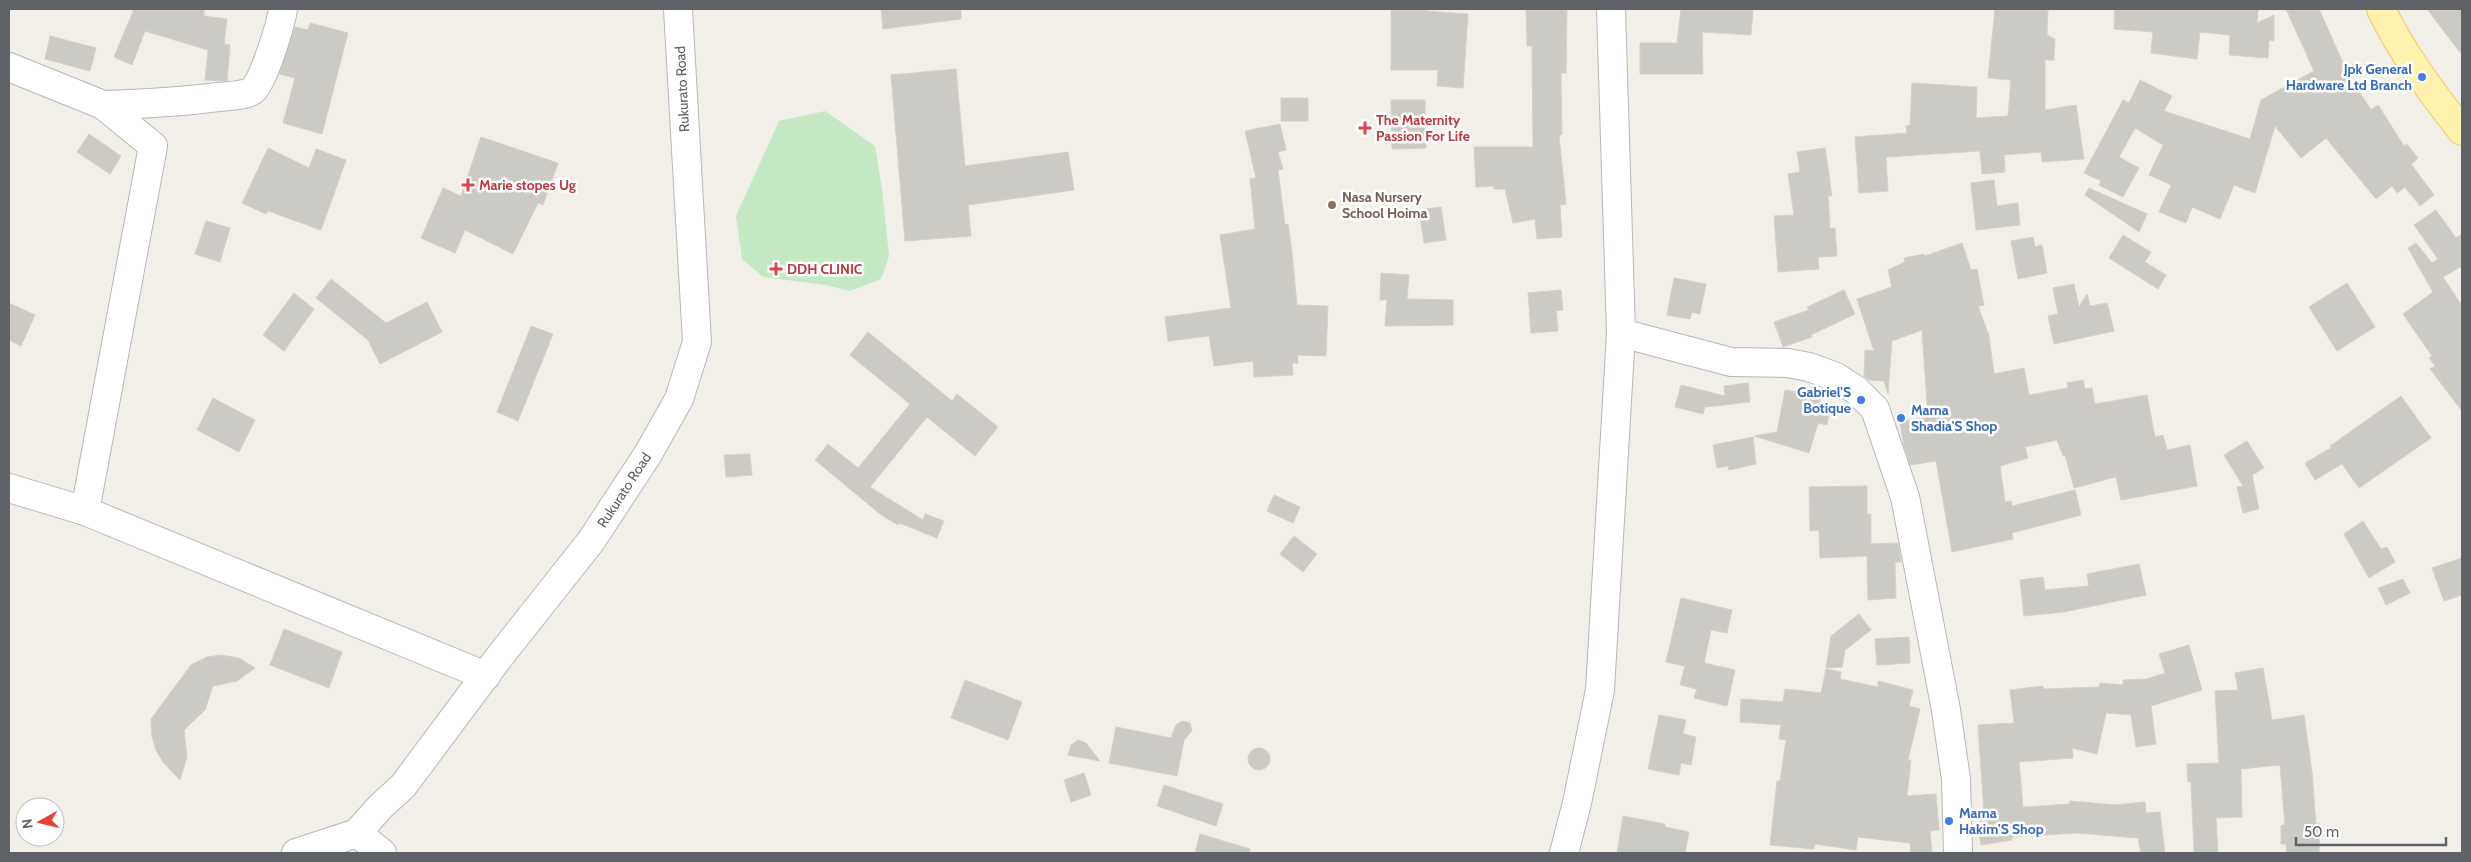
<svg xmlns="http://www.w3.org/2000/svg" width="2471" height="862" font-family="Cabin,sans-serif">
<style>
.green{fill:#c5e8c5}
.building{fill:#cccac5;stroke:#d6d1c6}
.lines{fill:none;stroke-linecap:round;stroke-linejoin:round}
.minor-casing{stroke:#b5b8bc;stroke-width:30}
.major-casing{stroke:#f2c960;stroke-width:30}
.minor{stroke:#fff;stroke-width:28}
.major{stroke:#fff2af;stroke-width:28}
.shop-dot{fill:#3f7fe0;stroke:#fff;stroke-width:2}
.health-dot{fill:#e0444e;stroke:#fff;stroke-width:2}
.education-dot{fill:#8d6e63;stroke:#fff;stroke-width:2}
.labels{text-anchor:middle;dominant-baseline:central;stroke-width:5;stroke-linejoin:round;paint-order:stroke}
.shop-label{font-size:14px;font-weight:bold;fill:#366cbe;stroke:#fff;text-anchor:end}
.street-label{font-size:14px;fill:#5f6368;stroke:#fff}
.health-label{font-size:14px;font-weight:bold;fill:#be3a42;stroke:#fff;text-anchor:start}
.education-label{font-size:14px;font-weight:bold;fill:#785e54;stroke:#fff;text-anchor:start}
</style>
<rect width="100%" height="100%" fill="#f1efe8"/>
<polygon class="green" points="825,111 875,146 882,189 889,256 881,279 850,291 826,285 763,277 742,259 736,216 779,121"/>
<g class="building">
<polygon points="134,9 204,9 204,16 227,19 224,44 230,45 227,81 205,80 208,50 145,31 132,65 114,57"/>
<polygon points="881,9 961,9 961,19 883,29"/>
<polygon points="1391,9 1426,9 1426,11 1468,14 1463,88 1437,86 1438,70 1391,70"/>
<polygon points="1526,9 1567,9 1566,73 1561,73 1562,135 1559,135 1566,204 1560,205 1562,237 1537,239 1535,219 1513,223 1505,189 1494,189 1494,186 1476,187 1474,147 1533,147 1532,46 1527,46"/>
<polygon points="1681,9 1753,9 1751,35 1702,32 1703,74 1640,74 1640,43 1677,43"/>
<polygon points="1995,9 2048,9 2047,35 2055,39 2054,60 2045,60 2045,110 2076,105 2084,159 2042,162 2041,152 2004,155 2005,172 1982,174 1980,151 1886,157 1888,191 1859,193 1855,137 1907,133 1906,126 1910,125 1912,83 1977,87 1976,118 2008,116 2011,80 1988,78"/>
<polygon points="2115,9 2258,9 2257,23 2274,15 2274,41 2269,40 2268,58 2229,55 2230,35 2200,32 2197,59 2151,53 2153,32 2114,29"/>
<polygon points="2286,9 2319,9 2349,76 2371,110 2378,105 2404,146 2407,144 2418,158 2411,164 2434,195 2420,206 2405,187 2397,193 2392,186 2376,199 2326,138 2301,158 2275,126 2255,193 2234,185 2220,219 2192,207 2186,223 2159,212 2171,185 2149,175 2163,145 2135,128 2119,157 2139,168 2123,197 2099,185 2101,181 2084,173 2123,100 2129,103 2140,80 2172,96 2164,111 2250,139 2261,100 2314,71"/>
<polygon points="2427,9 2462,9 2462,55"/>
<polygon points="310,23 348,33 322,134 283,123 295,78 279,74 295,27 308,30"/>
<polygon points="50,36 96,48 90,71 45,59"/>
<polygon points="956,69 965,166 1068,152 1074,190 968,205 971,236 905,241 891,75"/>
<rect x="1281" y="98" width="27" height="23"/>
<polygon points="1391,100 1425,100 1426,148 1392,149"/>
<polygon points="1280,124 1286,150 1278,152 1283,169 1278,170 1285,225 1288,224 1292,252 1297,305 1328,306 1326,356 1297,355 1298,363 1292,363 1293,375 1254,377 1253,361 1214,366 1209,336 1168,341 1165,317 1231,308 1220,235 1255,229 1250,179 1256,178 1245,131"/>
<polygon points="89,134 121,156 110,174 77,152"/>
<polygon points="481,137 558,163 543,205 538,203 513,254 465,230 455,253 421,238 443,188 461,196"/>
<polygon points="268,148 309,168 316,149 346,160 321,230 268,211 266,214 242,203"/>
<polygon points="1825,148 1832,196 1828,196 1830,229 1835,228 1837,256 1818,257 1819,269 1778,272 1774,216 1794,215 1788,174 1800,172 1797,152"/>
<polygon points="1994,180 1997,206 2018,203 2020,225 1976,230 1971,183"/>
<polygon points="2089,188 2147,214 2139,232 2085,195"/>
<polygon points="1441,207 1446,240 1424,243 1419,210"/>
<polygon points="2436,210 2456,238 2462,234 2462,266 2443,277 2462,306 2462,411 2430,369 2435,366 2429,358 2432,356 2403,314 2433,292 2408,248 2416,243 2432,263 2438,259 2414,225"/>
<polygon points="206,221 230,228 220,262 195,254"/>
<polygon points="2123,235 2151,252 2145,262 2166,275 2158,289 2109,258"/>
<polygon points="2033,237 2035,247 2042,245 2047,273 2018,279 2011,241"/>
<polygon points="1962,243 1971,270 1977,269 1984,305 1978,306 1989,336 1994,374 2024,368 2029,395 2068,388 2067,383 2083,380 2085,389 2092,388 2095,404 2147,395 2155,437 2163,435 2167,450 2190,445 2197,486 2121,500 2116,477 2074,488 2065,455 2063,456 2057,440 2025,447 2028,458 2000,466 2005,502 2011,501 2012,506 2075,490 2081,515 2012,533 2013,539 1952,552 1936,461 1910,465 1904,446 1900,422 1928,417 1922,330 1892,341 1888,394 1884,381 1869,380 1864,376 1865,350 1874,351 1857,299 1892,287 1888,270 1905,262 1904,258 1924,254 1925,256"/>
<polygon points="1381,273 1409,275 1407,299 1453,300 1453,325 1385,326 1387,300 1380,300"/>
<polygon points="1674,278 1706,284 1700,314 1692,312 1690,319 1667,315"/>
<polygon points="331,279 386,323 427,302 442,332 380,364 368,340 316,298"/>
<polygon points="2347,283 2375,327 2337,351 2309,307"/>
<polygon points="2074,284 2079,307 2087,294 2090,306 2107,303 2114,331 2054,344 2048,316 2058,314 2053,288"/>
<polygon points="1561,290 1563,310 1556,311 1558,331 1531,333 1528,293"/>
<polygon points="1844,290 1855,314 1811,335 1812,337 1783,347 1774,322 1809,310 1807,307"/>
<polygon points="294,293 314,309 284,351 263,335"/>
<polygon points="9,303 35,315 21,346 9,340"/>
<polygon points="531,326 553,334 518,421 497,412"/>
<polygon points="868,332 952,401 957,394 998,427 975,456 927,417 870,487 923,520 925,514 944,521 937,538 899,523 898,525 880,514 815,460 828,444 858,468 910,404 850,355"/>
<polygon points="1748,383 1750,402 1705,407 1703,414 1675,407 1681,385 1725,396 1724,386"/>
<polygon points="1785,390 1821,396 1819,405 1830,406 1827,425 1818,423 1809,453 1754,436 1777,432"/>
<polygon points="2401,396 2431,438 2359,488 2342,464 2315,480 2305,463 2331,448 2330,446"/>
<polygon points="213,398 255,420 239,452 197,430"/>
<polygon points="1753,437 1756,464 1729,470 1728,466 1717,468 1713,445"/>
<polygon points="2247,441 2264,468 2252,475 2259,509 2243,513 2237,487 2243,486 2224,455"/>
<polygon points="750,454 752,475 726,477 724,455"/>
<polygon points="1867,486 1867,514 1871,514 1871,544 1898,543 1901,562 1895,562 1896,598 1868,600 1867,556 1820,558 1819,530 1810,531 1809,487"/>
<polygon points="1274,495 1300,507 1293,523 1267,511"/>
<polygon points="2363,521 2381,549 2387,547 2395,562 2369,578 2344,534"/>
<polygon points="1294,536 1317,554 1303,572 1280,554"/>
<polygon points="2462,558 2462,595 2444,601 2432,568"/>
<polygon points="2139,564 2146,595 2064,612 2024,616 2020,580 2043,577 2045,590 2089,586 2087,574"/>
<polygon points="2403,579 2410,593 2386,605 2378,588"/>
<polygon points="1681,598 1732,610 1727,633 1711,630 1704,663 1735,670 1727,706 1694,698 1697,689 1680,685 1685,666 1666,662"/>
<polygon points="1859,614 1871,630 1845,650 1842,667 1826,668 1831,636"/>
<polygon points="284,629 342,652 329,688 270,665"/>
<polygon points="1909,637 1910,663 1877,665 1875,639"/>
<polygon points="2189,645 2202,690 2151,706 2156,744 2136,747 2131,715 2106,713 2097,754 2072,748 2073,758 2019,762 2023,807 2070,804 2070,801 2115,805 2145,802 2146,813 2160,812 2165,853 2141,853 2138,838 2077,833 2012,837 2012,840 1981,845 1976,814 1984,813 1978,725 2014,723 2010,690 2043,686 2043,689 2099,687 2100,683 2123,685 2123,680 2147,679 2165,673 2159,654"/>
<polygon points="221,655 239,658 255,668 237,681 213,686 205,710 184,730 187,757 180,780 163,762 156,750 152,737 151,719 191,665 207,657"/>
<polygon points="2263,668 2272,720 2304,715 2312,772 2316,824 2320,824 2319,853 2287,853 2286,844 2281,844 2281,825 2285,825 2280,765 2241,769 2242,817 2216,818 2218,853 2194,853 2191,782 2188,782 2187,764 2219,763 2215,691 2238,690 2235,673"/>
<polygon points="1826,669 1841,672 1840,679 1878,687 1878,681 1913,690 1909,706 1920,709 1908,760 1911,760 1907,796 1936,794 1939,830 1930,831 1932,853 1911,853 1910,843 1858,837 1856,850 1815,844 1814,849 1770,845 1777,781 1780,781 1786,740 1779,739 1781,725 1740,722 1741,699 1783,702 1785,689 1821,693"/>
<polygon points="965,680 1022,702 1008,740 951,718"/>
<polygon points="1659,715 1686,720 1683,734 1696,737 1691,765 1681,763 1679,775 1648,769"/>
<polygon points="1182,721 1190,723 1192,731 1184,740 1177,776 1109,763 1116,727 1171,738 1176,725"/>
<polygon points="1078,740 1086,743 1100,761 1068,755 1071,745"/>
<circle cx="1259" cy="759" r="11"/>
<polygon points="1084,773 1091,795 1071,802 1064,780"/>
<polygon points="1164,785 1223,804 1216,826 1157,806"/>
<polygon points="1623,816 1665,824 1665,827 1689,832 1685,853 1617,853"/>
<polygon points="1200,834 1250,849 1250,853 1195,853"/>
</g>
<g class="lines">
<defs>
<g id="minor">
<polyline points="9,67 103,105 153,146 85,511"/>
<path d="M 103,105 C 142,104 179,102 218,97 C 228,96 243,96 252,91 C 263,84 281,23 283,9"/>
<polyline points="1621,333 1731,362 1788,363 1809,367 1836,377 1856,390 1875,409 1905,497 1946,710 1956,779 1958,853"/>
<polyline points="9,488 85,511 486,676"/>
<polyline points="357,833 382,853"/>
<polyline points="296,853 357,833 380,807 403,786 500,656 591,541 648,454 679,399 697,342 678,9"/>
<polyline points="1564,853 1577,803 1600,690 1621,333 1611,9"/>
</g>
<path id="major" d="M 2381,9 C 2402,53 2432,93 2462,131"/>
</defs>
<use href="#minor" class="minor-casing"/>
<use href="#major" class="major-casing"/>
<use href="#minor" class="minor"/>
<use href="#major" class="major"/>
</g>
<g class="shop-dot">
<circle cx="2422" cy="77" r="5"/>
<circle cx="1861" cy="400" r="5"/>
<circle cx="1901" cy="418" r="5"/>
<circle cx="1949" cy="821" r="5"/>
</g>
<g class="health-dot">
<path d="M1362.5 120.5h5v5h5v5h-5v5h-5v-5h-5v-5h5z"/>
<path d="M465.5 177.5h5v5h5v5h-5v5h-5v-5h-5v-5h5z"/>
<path d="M773.5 261.5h5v5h5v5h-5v5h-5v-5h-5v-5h5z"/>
</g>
<circle class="education-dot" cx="1332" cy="205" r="5"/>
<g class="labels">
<g class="shop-label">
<text x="2412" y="69">Jpk General<tspan x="2412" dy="16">Hardware Ltd Branch</tspan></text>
<text x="1851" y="392">Gabriel'S<tspan x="1851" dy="16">Botique</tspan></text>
<text x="1911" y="410" text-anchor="start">Mama<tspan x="1911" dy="16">Shadia'S Shop</tspan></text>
<text x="1959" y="813" text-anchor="start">Mama<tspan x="1959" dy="16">Hakim'S Shop</tspan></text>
</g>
<g class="street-label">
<text transform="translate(682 89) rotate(-93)">Rukurato Road</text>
<text transform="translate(624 490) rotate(-57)">Rukurato Road</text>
</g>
<g class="health-label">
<text x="1376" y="120">The Maternity<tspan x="1376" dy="16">Passion For Life</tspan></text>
<text x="479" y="185">Marie stopes Ug</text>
<text x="787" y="269">DDH CLINIC</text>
</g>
<g class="education-label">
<text x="1342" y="197">Nasa Nursery<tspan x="1342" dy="16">School Hoima</tspan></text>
</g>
</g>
<rect width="2471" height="862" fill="none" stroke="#5f6368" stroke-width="20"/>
<g transform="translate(40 822) rotate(262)"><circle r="24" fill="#ffffff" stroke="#bfc1c3"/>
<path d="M0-4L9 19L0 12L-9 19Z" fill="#ea4335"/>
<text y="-8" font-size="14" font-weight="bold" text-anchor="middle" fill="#5f6368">N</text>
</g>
<path d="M2296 837v8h150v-8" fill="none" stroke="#5f6368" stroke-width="2.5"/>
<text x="2304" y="837" font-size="15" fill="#5f6368" stroke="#ffffff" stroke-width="4" paint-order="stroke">50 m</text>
</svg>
